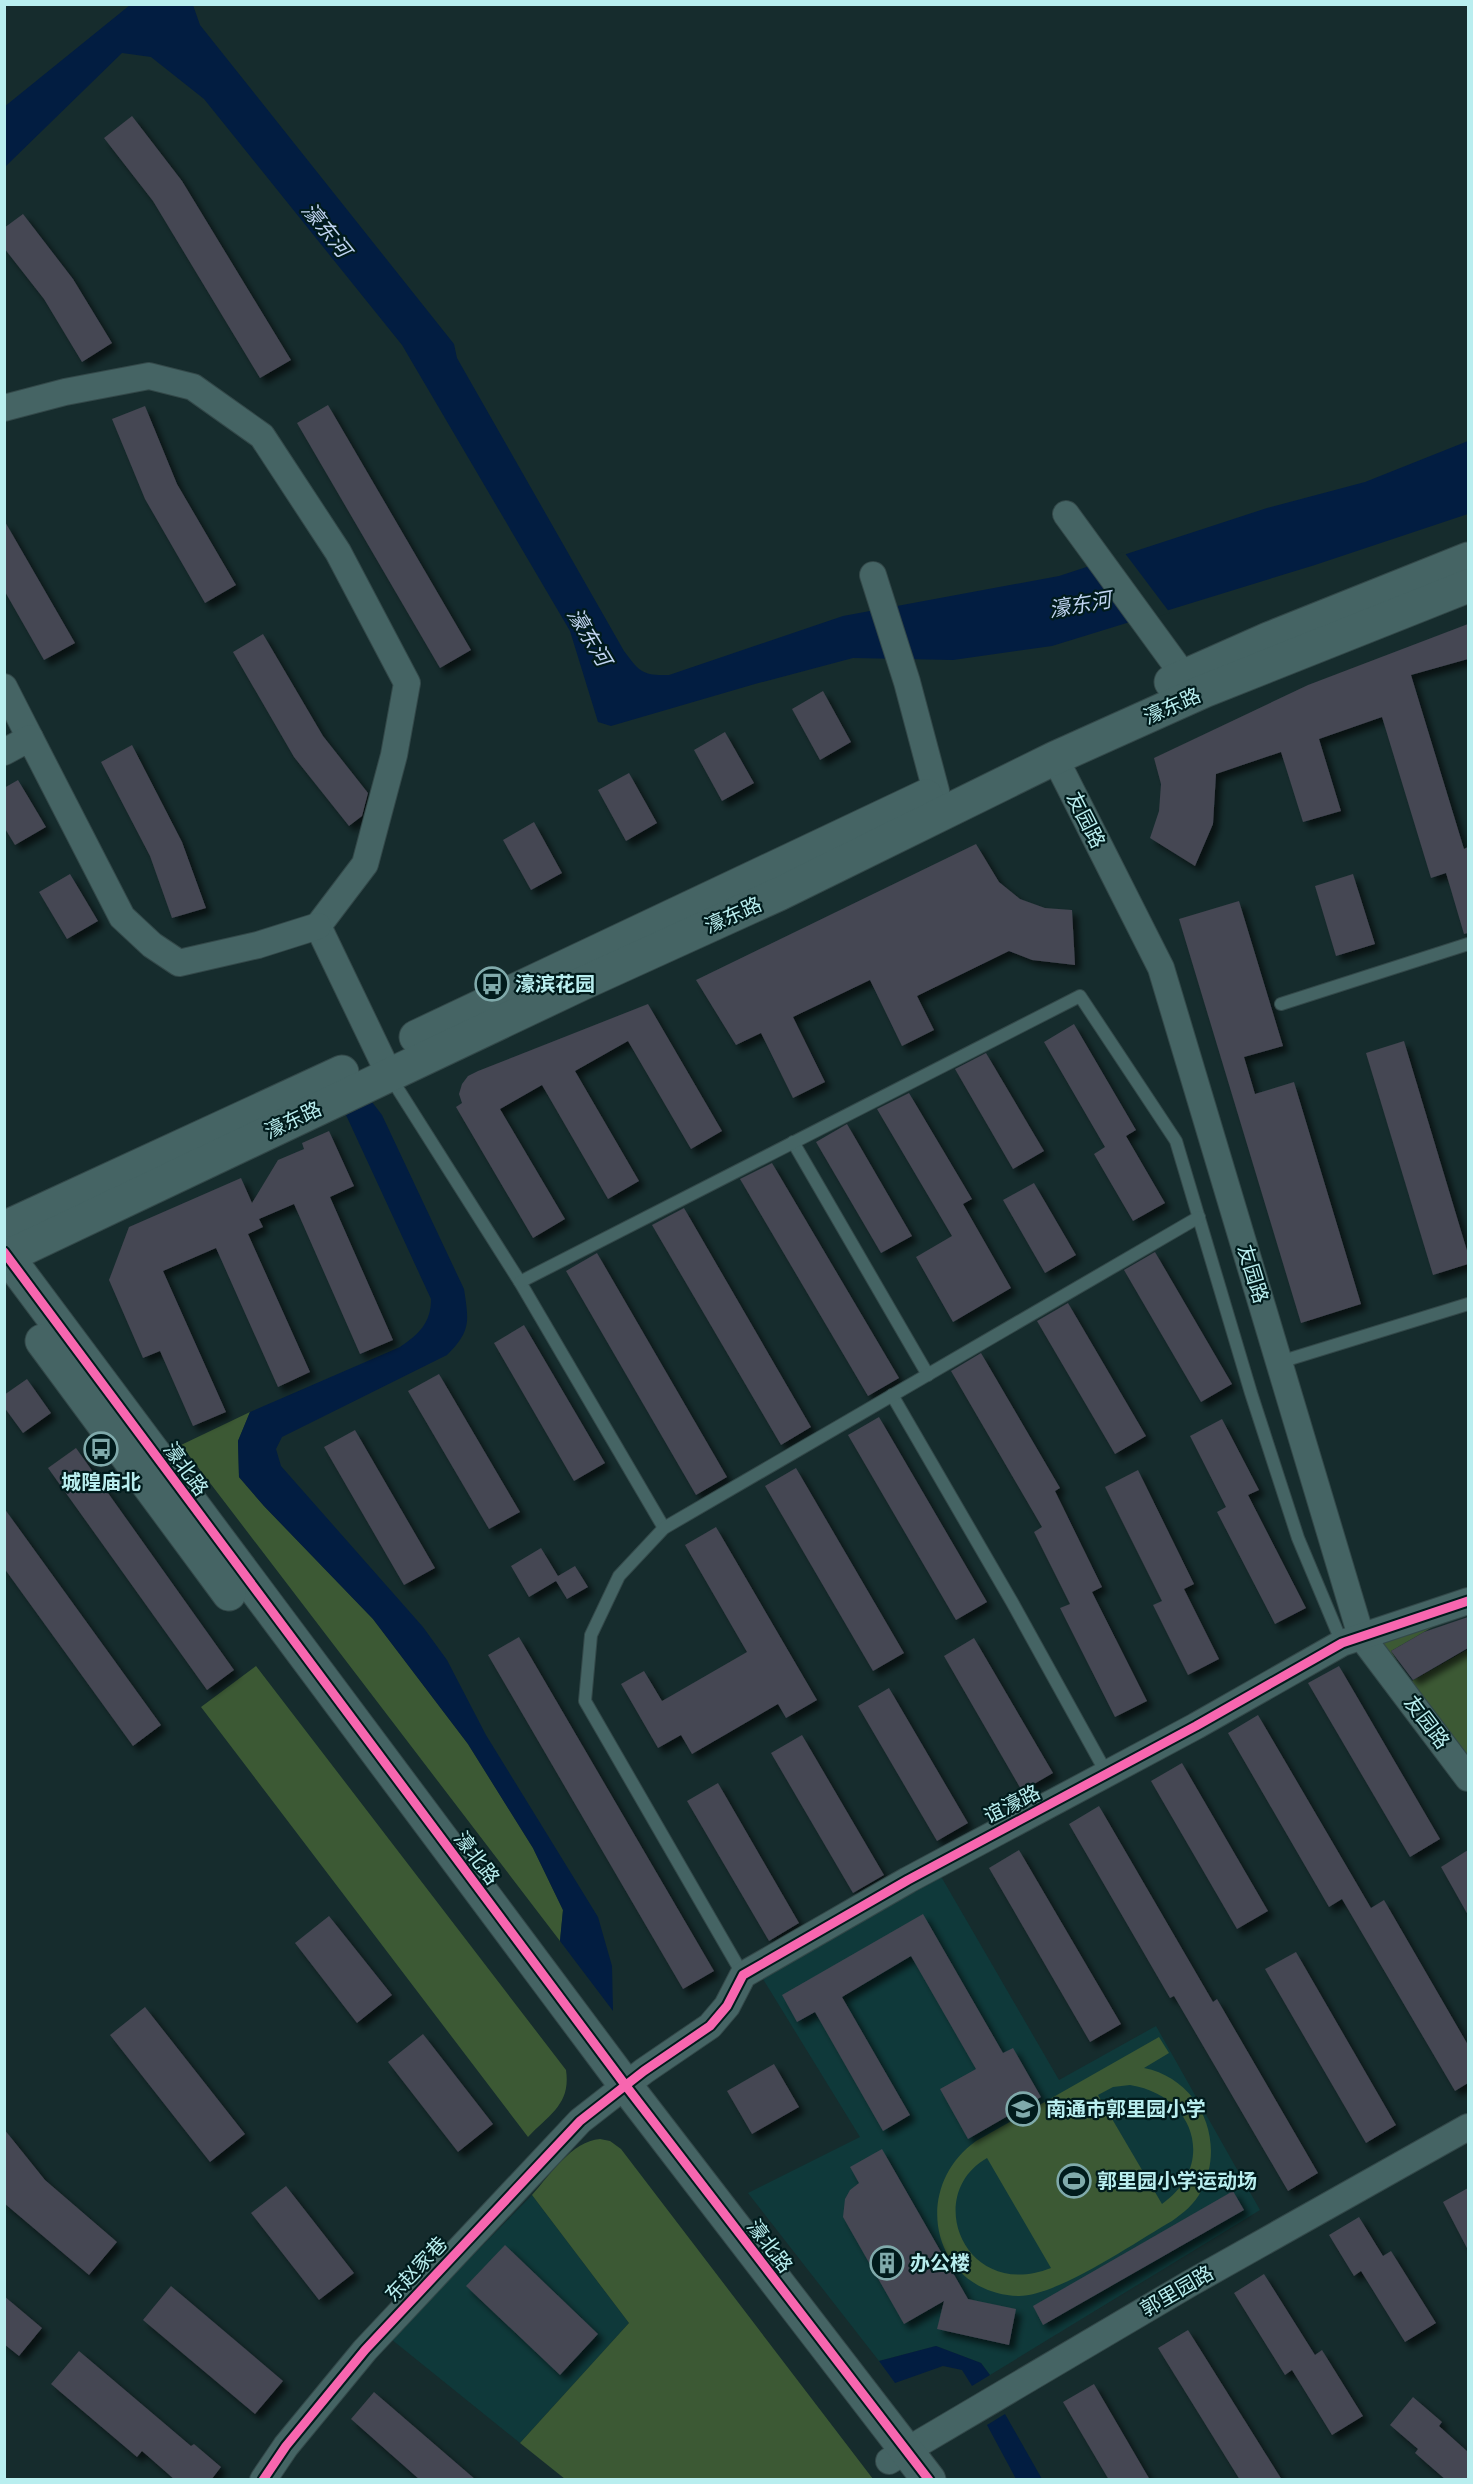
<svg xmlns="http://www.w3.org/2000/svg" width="1473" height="2484" font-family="'Roboto Condensed','Noto Sans SC',sans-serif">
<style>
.built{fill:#0f393a}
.green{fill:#3c5934;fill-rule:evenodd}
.water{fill:#021d41}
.pier{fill:#162c2d}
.building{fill:#454652;filter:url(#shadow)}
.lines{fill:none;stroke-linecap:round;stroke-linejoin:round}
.lane-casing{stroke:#334849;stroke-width:14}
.street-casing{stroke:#334849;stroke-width:28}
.secondary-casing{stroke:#334849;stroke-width:35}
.lane{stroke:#456464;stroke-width:12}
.street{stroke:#456464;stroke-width:26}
.secondary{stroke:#456464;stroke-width:33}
.cycleway-casing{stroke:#011b1c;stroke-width:13}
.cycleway{stroke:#f766af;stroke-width:9}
.labels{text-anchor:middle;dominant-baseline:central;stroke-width:4.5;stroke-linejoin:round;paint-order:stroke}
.street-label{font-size:20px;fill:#b9eeef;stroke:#011b1c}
.poi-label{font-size:20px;font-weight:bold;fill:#b9eeef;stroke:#011b1c;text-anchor:start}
.water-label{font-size:21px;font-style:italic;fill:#c0d4f1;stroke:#011b1c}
</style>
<defs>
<filter id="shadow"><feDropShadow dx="5.5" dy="5.5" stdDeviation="3" flood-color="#0009"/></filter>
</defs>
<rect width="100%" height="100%" fill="#162c2d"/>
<g class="built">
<polygon points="939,1873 1059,2080 1156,2026 1260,2210 990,2375 981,2363 936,2346 879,2361 748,2193 860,2137 763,1979"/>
<polygon points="532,2195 629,2323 520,2443 391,2339"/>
</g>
<g class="green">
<polygon points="250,1412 238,1441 239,1477 264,1506 373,1619 468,1744 533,1848 563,1910 560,1941 181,1445"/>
<polygon points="1450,1617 1391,1651 1410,1682 1468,1649 1465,1642 1468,1640 1468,1770 1369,1629"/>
<path d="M 256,1666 L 566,2070 C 571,2104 550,2114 528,2137 L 201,1707 Z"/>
<path d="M 1159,2037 L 1169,2053 L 1144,2068 C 1200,2079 1227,2142 1201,2191 C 1195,2204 1183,2213 1172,2221 C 1137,2241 1056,2297 1018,2296 C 934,2293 908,2190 976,2141 ZM 1130,2085 C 1195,2095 1217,2165 1162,2204 L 1098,2095 L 1113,2087 ZM 987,2158 L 1051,2268 C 965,2302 922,2195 987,2158 Z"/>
<path d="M 600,2139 L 610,2141 L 621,2149 L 873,2479 L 565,2479 L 520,2443 L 629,2323 L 532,2195 C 550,2175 572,2141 600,2139 Z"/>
</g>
<g class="water">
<path d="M 130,5 L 193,5 L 200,25 L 454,344 L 457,358 L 624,651 C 639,671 642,676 669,675 L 843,616 L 1059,576 L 1267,508 L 1365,482 L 1468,441 L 1468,514 L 1315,565 L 1052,646 L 953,660 L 853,658 L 755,684 L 611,726 L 598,722 L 570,631 L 402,345 L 204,99 L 151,57 L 122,53 L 5,167 L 4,107 Z"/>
<path d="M 372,1102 L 382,1115 L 464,1289 C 469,1322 471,1331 447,1355 L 282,1437 L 276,1449 L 281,1466 L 423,1627 L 447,1660 L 486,1735 L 598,1917 L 612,1966 L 613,2011 L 560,1941 L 563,1910 L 533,1848 L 468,1744 L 373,1619 L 264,1506 L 239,1477 L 238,1441 L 250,1412 L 400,1347 C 419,1334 431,1323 431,1299 L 346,1115 Z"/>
<polygon points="936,2346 981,2363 990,2375 972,2386 962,2370 943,2366 895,2383 879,2361"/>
<polygon points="1005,2414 1042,2479 1016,2479 987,2425"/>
</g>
<polygon class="pier" points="1124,552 1170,613 1132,624 1087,563"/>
<g class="building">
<polygon points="132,116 182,181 291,360 260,378 153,201 104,138"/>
<polygon points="23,214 73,279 112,343 82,362 44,299 4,248 4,228"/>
<polygon points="328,405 471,650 440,668 297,423"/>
<polygon points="145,406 177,484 236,585 205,603 145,499 112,419"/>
<polygon points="4,520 75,643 44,660 4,590"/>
<polygon points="1468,624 1468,659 1411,675 1464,849 1468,847 1468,933 1464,934 1446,873 1431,878 1382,717 1319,739 1341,811 1303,822 1281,752 1216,774 1213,824 1195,866 1150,838 1159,811 1161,784 1154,758 1308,685"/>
<polygon points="263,634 323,736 368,793 362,816 349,826 294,757 233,652"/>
<polygon points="823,691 851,742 820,760 792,709"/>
<polygon points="725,732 754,783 722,801 694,750"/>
<polygon points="132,745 182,842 206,908 172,918 150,856 101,762"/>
<polygon points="629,773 657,823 626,841 598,790"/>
<polygon points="18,780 46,827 15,845 4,827 4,788"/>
<polygon points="534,822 562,873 531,890 503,840"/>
<polygon points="976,844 999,882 1020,899 1045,908 1072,910 1075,965 1032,960 1009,951 917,996 934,1030 902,1046 870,980 793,1017 825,1082 793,1098 761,1033 736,1045 696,980"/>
<polygon points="70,874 98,921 67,939 39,892"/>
<polygon points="1353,874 1375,944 1336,956 1315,886"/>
<polygon points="1239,901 1283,1046 1244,1057 1255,1094 1294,1082 1361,1304 1301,1323 1179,919"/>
<polygon points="648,1004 722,1131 691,1149 628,1041 575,1071 639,1181 608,1199 542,1085 500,1109 565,1219 533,1238 456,1107 462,1103 459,1094 462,1084 468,1076 478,1071"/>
<polygon points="1074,1024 1136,1130 1126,1136 1165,1203 1133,1221 1094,1154 1105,1147 1044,1042"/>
<polygon points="1404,1041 1468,1254 1468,1264 1433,1275 1366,1053"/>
<polygon points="986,1053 1044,1151 1013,1169 955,1069"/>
<polygon points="909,1093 972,1199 963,1204 1011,1288 953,1322 916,1257 952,1236 877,1109"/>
<polygon points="847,1124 912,1236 881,1253 816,1142"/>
<polygon points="329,1131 354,1186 330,1197 393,1340 360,1354 294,1204 259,1219 263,1227 248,1234 310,1372 278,1387 216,1248 163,1271 226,1412 193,1426 160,1351 143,1358 109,1280 129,1227 241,1178 252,1203 278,1160 304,1149 302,1143"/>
<polygon points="772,1163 899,1378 868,1396 740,1179"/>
<polygon points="1034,1183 1076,1255 1045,1273 1003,1200"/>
<polygon points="684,1208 811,1427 781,1445 652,1225"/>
<polygon points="1155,1252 1232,1384 1201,1402 1124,1270"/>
<polygon points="597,1253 727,1477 696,1495 566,1271"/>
<polygon points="1068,1303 1146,1436 1115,1454 1037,1321"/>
<polygon points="524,1325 605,1463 574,1481 494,1343"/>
<polygon points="981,1353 1060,1488 1055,1491 1102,1587 1092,1592 1147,1701 1115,1717 1060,1608 1070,1604 1034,1532 1042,1527 951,1371"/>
<polygon points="439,1374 520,1512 489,1529 408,1391"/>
<polygon points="27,1379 51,1413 23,1433 4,1407 4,1395"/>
<polygon points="879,1417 987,1602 956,1620 848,1435"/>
<polygon points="1222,1419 1259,1490 1248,1495 1306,1608 1275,1624 1217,1512 1226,1507 1190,1436"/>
<polygon points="355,1430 435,1568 404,1585 324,1447"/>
<polygon points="76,1448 234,1670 207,1690 48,1468"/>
<polygon points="796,1468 904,1653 873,1671 765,1486"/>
<polygon points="1138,1470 1194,1584 1184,1589 1219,1659 1188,1675 1153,1605 1162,1601 1105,1487"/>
<polygon points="4,1508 161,1725 133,1746 4,1568"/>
<polygon points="716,1527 817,1700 786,1718 778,1704 692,1754 681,1735 658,1748 621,1684 644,1671 662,1701 747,1652 685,1545"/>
<polygon points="541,1548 558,1576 575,1566 588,1587 567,1599 556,1581 529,1597 511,1566"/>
<polygon points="1468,1617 1468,1648 1413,1680 1391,1651 1424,1632"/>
<polygon points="519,1637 714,1971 683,1989 488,1655"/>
<polygon points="974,1638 1053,1773 1022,1791 944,1656"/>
<polygon points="1339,1666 1440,1839 1410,1857 1308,1683"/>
<polygon points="889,1688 968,1823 937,1841 858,1706"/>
<polygon points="1258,1715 1371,1908 1384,1900 1468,2045 1468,2083 1455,2091 1342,1899 1329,1907 1228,1733"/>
<polygon points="802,1735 884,1875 853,1893 771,1753"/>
<polygon points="1182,1763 1268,1911 1237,1929 1151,1781"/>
<polygon points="718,1783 799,1923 769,1941 687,1801"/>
<polygon points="1099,1806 1213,2002 1217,1999 1318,2173 1288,2191 1174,1996 1170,1998 1069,1824"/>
<polygon points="1019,1850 1121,2024 1090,2042 989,1868"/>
<polygon points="1468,1850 1468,1915 1441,1867"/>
<polygon points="923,1914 1003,2053 1013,2048 1041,2097 968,2139 940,2089 976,2069 911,1956 842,1997 910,2115 883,2131 815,2012 797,2022 782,1995"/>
<polygon points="329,1916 392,1995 357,2023 295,1943"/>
<polygon points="1296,1952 1396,2125 1366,2143 1265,1969"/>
<polygon points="145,2007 245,2134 210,2162 110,2035"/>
<polygon points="423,2034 493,2124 458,2152 388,2062"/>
<polygon points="774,2064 799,2107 752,2134 727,2091"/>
<polygon points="4,2129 45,2180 117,2242 89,2275 4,2203"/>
<polygon points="882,2149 968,2299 1016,2309 1009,2345 937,2329 944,2301 904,2324 843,2217 845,2199 850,2190 859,2183 850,2167"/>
<polygon points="286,2186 354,2273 319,2300 251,2213"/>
<polygon points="1468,2188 1468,2250 1443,2202"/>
<polygon points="1233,2191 1244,2210 1043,2325 1033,2306"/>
<polygon points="1359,2217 1383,2256 1391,2251 1436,2323 1405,2342 1361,2271 1354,2276 1329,2235"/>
<polygon points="505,2245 598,2334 560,2375 466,2286"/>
<polygon points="1264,2274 1315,2355 1322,2350 1363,2416 1332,2435 1292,2370 1285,2375 1234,2293"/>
<polygon points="171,2286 283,2381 255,2414 143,2320"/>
<polygon points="4,2296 42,2328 19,2356 4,2344"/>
<polygon points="1188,2330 1282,2480 1240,2480 1158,2348"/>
<polygon points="79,2351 191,2446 194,2444 221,2467 211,2480 175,2480 142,2451 137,2457 51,2384"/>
<polygon points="1094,2384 1150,2480 1109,2480 1063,2402"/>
<polygon points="374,2392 476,2480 420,2480 351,2419"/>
<polygon points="1413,2397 1442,2422 1439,2426 1468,2452 1468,2480 1446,2480 1415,2453 1418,2449 1390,2425"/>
</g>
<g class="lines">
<defs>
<g id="lane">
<polyline points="1281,1004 1468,944"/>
<polyline points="389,1075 520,1282 664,1528"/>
<polyline points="793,1142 928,1375"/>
<polyline points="520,1282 1080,996 1176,1141 1251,1393 1298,1538 1342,1643"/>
<polyline points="1280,1362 1468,1304"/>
<polyline points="892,1395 1012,1602 1107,1774"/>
<polyline points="743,1975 585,1701 591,1635 619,1576 664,1528 1199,1217"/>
</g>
<g id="street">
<polyline points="4,408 65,392 149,376 193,387 262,436 338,552 407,683 394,755 365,864 318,926 389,1074"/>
<polyline points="1066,514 1184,676"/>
<polyline points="873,575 907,682 936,791"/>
<polyline points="4,687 30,738"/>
<polyline points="4,752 30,738 122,917 152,945 179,963 258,945 318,926"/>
<polyline points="1055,758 1161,968 1361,1636 1468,1778"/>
<polyline points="889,2461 1189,2284 1468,2127"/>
<polyline points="263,2480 286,2446 365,2350 580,2121 644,2071 710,2026 727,2006 743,1975 908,1880 1196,1726 1342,1643 1468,1601"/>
</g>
<g id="secondary">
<polyline points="1171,682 1268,639 1468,559"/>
<polyline points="416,1037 926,796"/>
<polyline points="4,1228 342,1072"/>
<polyline points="4,1252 626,2086 929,2480"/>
<polyline points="4,1258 579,985 779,894 1055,758 1204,691 1468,586"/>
<polyline points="42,1341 229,1594"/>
</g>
</defs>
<use href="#lane" class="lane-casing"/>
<use href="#street" class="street-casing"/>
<use href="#secondary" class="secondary-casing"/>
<use href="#lane" class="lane"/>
<use href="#street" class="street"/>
<use href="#secondary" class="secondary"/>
<defs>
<g id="cycleway">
<polyline points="4,1252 626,2086 929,2480"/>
<polyline points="263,2480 286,2446 365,2350 580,2121 644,2071 710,2026 727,2006 743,1975 908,1880 1196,1726 1342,1643 1468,1601"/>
</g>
</defs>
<use href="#cycleway" class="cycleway-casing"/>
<use href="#cycleway" class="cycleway"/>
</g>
<defs>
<symbol id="bus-ring" viewBox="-11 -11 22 22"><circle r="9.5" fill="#011b1c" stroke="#80aaab" stroke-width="1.5"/><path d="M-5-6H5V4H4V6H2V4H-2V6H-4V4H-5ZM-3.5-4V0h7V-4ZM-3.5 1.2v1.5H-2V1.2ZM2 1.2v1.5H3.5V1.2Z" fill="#80aaab"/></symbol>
<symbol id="school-ring" viewBox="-11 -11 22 22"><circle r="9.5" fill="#011b1c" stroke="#80aaab" stroke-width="1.5"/><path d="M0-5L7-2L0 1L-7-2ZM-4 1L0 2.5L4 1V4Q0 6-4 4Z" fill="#80aaab"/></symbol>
<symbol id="stadium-ring" viewBox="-11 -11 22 22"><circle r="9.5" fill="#011b1c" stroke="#80aaab" stroke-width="1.5"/><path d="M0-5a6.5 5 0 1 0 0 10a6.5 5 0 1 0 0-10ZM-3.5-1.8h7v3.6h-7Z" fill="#80aaab"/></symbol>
<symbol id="building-ring" viewBox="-11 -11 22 22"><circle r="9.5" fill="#011b1c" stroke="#80aaab" stroke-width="1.5"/><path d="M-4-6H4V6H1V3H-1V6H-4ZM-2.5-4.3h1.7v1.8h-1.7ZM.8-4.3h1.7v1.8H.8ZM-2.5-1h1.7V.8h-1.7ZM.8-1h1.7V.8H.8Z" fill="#80aaab"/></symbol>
</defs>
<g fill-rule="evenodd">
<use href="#bus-ring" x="473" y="965" width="38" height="38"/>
<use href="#bus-ring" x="82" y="1430" width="38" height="38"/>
<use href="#school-ring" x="1004" y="2090" width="38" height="38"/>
<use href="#stadium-ring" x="1055" y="2162" width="38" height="38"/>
<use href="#building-ring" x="868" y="2244" width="38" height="38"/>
</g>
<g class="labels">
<g class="street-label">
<text transform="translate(1172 706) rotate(-24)">濠东路</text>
<text transform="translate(1086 820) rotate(63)">友园路</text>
<text transform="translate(733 915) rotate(-24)">濠东路</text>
<text transform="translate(293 1120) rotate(-25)">濠东路</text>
<text transform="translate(1253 1274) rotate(73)">友园路</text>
<text transform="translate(186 1469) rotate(54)">濠北路</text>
<text transform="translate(1427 1722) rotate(53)">友园路</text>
<text transform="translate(1012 1804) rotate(-27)">谊濠路</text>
<text transform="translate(477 1858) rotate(53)">濠北路</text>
<text transform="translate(770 2246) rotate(53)">濠北路</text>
<text transform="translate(416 2269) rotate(-47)">东赵家巷</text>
<text transform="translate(1177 2291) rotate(-30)">郭里园路</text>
</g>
<g class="poi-label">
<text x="515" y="984">濠滨花园</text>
<text x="101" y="1482" text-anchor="middle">城隍庙北</text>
<text x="1046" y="2109">南通市郭里园小学</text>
<text x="1097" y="2181">郭里园小学运动场</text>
<text x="910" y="2263">办公楼</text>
</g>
<g class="water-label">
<text transform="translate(326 230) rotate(51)">濠东河</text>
<text transform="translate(1080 605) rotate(-10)">濠东河</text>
<text transform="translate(589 637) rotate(59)">濠东河</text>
</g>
</g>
<rect width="1473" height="2484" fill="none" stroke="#b9eeef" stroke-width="12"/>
</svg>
